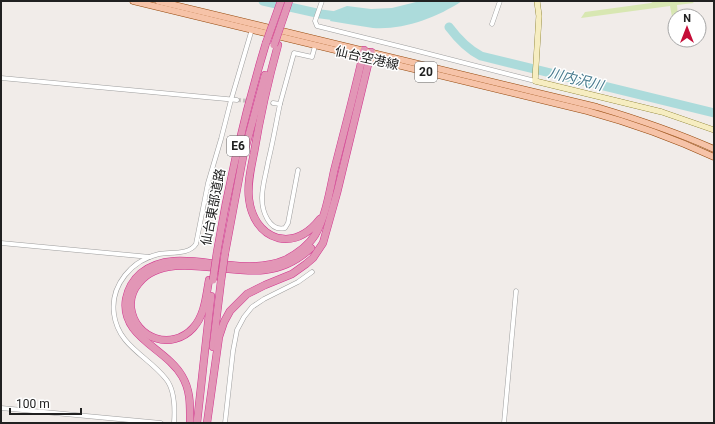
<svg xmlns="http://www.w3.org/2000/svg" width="715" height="424" font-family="Roboto,'Noto Sans JP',sans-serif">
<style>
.grass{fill:#d8e7b2}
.water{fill:#acdbdb}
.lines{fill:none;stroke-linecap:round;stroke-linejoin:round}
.river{stroke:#acdbdb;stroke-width:9}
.street-tunnel{stroke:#c7c3c1;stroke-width:4;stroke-dasharray:4 2;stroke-linecap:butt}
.street-casing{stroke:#9e9e9e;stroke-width:5}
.secondary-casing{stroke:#74680c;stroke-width:6}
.primary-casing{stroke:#94470a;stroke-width:7}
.highway-casing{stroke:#d0348d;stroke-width:8}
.street{stroke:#fff;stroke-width:4}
.secondary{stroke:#f6edc1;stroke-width:5.5}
.primary{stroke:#f6c3a8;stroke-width:6}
.highway{stroke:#e296b6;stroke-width:7}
.highway-bridge-casing{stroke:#d0348d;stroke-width:8;stroke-linecap:butt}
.highway-bridge{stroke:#e296b6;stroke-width:7}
.labels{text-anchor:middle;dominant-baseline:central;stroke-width:3;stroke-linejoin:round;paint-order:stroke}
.shield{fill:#fff;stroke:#646464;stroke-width:1}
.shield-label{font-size:12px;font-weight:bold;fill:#212121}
.street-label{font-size:13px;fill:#212121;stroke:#fff}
.water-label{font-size:14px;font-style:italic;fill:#467a8d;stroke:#fff}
</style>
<rect width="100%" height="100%" fill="#f1ece9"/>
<polygon class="grass" points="654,1 691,1 694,3 677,5 678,16 672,17 670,6 581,18 585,12 651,3"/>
<path class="water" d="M 420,1 L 462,1 C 436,18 404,30 373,28 C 358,26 344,23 330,21 L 334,11 L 347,6 L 371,9 L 392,8 Z"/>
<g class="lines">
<g class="river">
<polyline points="263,1 321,14 344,17"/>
<path d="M 449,27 C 458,39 467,49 481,56 L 714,113"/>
</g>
<polyline class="street-tunnel" points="237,100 250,101"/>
<defs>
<g id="street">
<polyline points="322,1 315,21 317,26 410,49 535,81"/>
<polyline points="492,24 500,1"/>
<polyline points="1,78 237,100"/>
<path d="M 273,103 L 280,104 C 276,123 273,142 268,162 C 266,174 262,186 262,198 C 262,211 269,232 285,228 L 288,223 L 298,170"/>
<polyline points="280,104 294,53 312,57 315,46"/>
<polyline points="1,243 150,257"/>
<polyline points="1,408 161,423"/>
<path d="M 174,423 C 175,409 175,390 166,379 C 148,356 118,346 114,314 C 110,285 132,260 159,254 C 171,252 189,255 196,244 L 208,183 L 221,139 L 231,100 L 252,29"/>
<polyline points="225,423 233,351 237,330 244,317 252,307 264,299 298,282 312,272"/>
<polyline points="504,423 516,291"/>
</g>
<polyline id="secondary" points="537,1 539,16 535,81 662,112 714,130"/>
<g id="primary">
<path d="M 133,1 L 587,111 C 631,123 673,138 714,157"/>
<path d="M 158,1 L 597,107 C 637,119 676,132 714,149"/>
</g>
<g id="highway">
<path d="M 278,45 C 268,81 260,117 254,153 C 251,168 247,184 249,199 C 251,216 260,233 278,238 C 296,242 309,233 320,219"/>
<path d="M 217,252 C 229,181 245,112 266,43"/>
<polyline points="225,253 243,157 265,75"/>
<path d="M 209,280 C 206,296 205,315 193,328 C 172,351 135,339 131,308 C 130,299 133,290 139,283 C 165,250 228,275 265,270 C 283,268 298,260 311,248"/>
<polyline points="213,347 221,281"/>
<path d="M 190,423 C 190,406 191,391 182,376 C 166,348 120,337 126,299 C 128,289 133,280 141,273 C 166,253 200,263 229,265 C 247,267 269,267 285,260 C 297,254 308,246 315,235 C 325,219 330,190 334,171 C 344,131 355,91 364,50"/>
<polyline points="197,423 211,296"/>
<polyline points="207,423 219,337 224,322 230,311 247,294 265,285 292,274 306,264 313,258 323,243 337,193 371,52"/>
</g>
</defs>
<use href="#street" class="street-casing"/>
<use href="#secondary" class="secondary-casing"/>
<use href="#primary" class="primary-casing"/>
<use href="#highway" class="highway-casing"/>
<use href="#street" class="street"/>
<use href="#secondary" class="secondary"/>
<use href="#primary" class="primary"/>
<use href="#highway" class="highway"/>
<defs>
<g id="highway-bridge">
<polyline points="266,43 281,1"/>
<polyline points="274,45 289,1"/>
<polyline points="213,280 217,252"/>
<polyline points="221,281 225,253"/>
</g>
</defs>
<use href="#highway-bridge" class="highway-bridge-casing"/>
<use href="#highway-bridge" class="highway-bridge"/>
</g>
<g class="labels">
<g class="shield">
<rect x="415" y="62" width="22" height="20" rx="3"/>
<rect x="227" y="136" width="22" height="20" rx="3"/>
</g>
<g class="shield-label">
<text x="426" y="72">20</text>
<text x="238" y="146">E6</text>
</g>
<g class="street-label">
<text transform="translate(367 58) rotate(13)">仙台空港線</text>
<text transform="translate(213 207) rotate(-79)">仙台東部道路</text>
</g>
<g class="water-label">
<text transform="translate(576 79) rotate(14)">川内沢川</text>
</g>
</g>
<rect width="715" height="424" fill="none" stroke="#212121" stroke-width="4"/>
<g transform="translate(687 28)"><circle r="19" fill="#ffffff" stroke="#a6a6a6"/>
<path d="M0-3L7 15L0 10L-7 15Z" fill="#c50d37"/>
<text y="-6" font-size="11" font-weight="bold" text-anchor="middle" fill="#212121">N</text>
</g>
<path d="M10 408v6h71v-6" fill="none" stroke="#212121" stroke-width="2"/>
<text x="16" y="408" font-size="12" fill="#212121" stroke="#ffffff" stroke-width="3" paint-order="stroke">100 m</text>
</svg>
